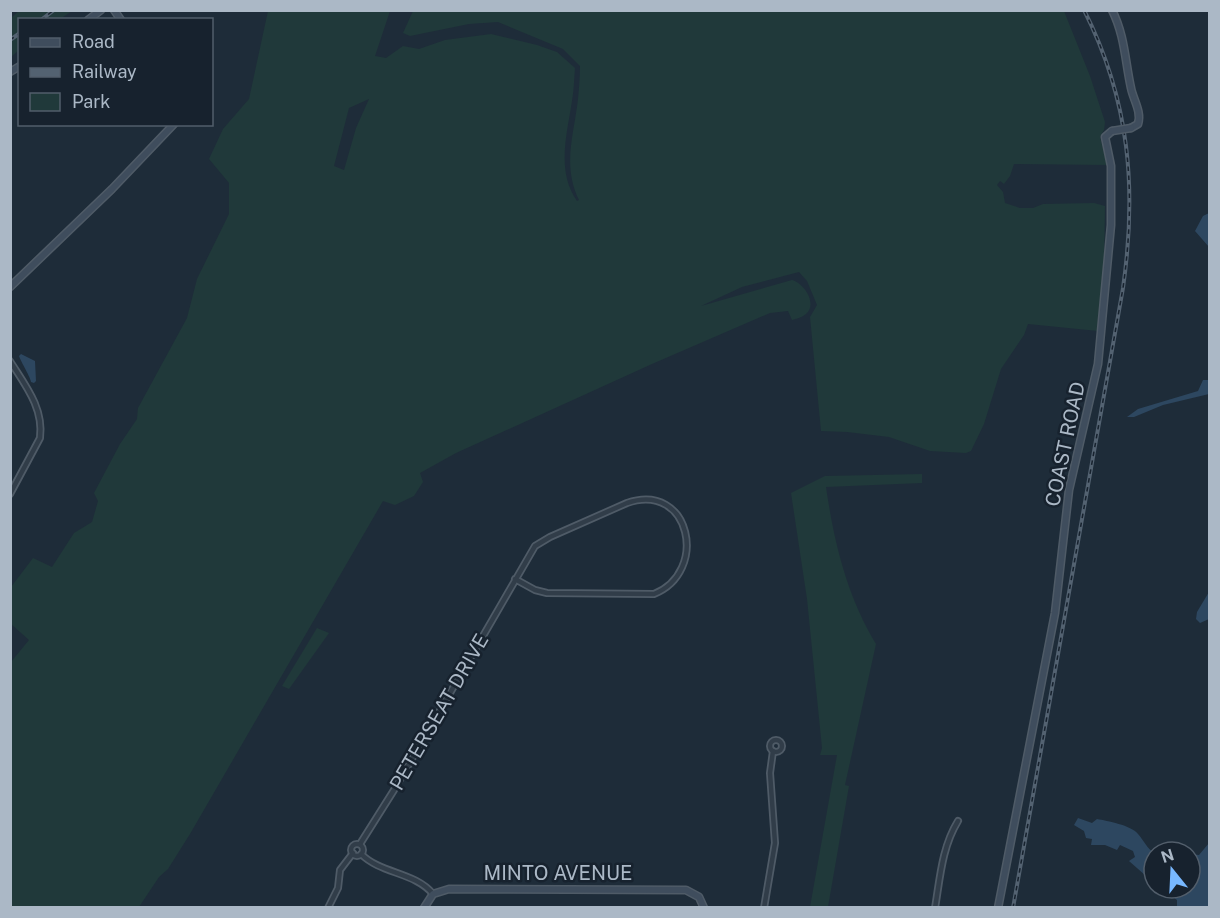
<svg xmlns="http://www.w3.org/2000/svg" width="1220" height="918" font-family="'Public Sans',sans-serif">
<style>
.green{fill:#20393a;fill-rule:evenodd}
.water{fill:#2d4760}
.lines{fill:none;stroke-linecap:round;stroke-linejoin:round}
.street-casing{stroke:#4f5b67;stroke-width:8}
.secondary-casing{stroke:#4f5b67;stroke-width:9}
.street{stroke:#313d49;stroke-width:4.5}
.secondary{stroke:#3f4d5d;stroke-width:6}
.rail-casing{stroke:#536271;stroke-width:4}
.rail{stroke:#17222e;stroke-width:1.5;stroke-dasharray:4.5;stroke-linecap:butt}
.secondary-bridge-casing{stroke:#4f5b67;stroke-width:9;stroke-linecap:butt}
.secondary-bridge{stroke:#3f4d5d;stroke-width:6}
.labels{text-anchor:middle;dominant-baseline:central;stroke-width:5;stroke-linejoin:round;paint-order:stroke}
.street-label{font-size:20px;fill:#abb8c6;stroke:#17222e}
</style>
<rect width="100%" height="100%" fill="#1e2c39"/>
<g class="green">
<polygon points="19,11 19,10 72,11 60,19 20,20 19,50 11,57 11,18"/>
<path d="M 268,11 L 390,11 L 375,56 L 386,58 L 403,46 L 419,49 L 445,40 L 491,34 L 537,45 L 557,52 L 575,68 C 574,79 574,90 572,101 C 567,134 556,171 577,201 L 579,200 C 562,165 574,135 578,99 C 579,88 580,77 580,66 L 563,49 L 498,22 L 469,24 L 410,36 L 403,33 L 413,11 L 1064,11 L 1090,76 L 1105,122 L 1104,130 L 1100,137 L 1107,165 L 1014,164 L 1010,176 L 1004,184 L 1000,181 L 997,185 L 1003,192 L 1005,203 L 1020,208 L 1033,208 L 1043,204 L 1094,203 L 1105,206 L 1104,267 L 1098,331 L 1028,324 L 1024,335 L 1001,369 L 984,424 L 971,451 L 966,453 L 930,451 L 889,437 L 847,432 L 821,431 L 810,317 L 817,305 L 807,281 L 799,272 L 742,287 L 701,306 L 792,280 C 804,283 818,304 806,314 C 803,317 796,319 792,320 L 788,311 L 770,313 L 652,364 L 456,453 L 420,473 L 423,482 L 414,496 L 395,505 L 383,501 L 190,834 L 168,869 L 159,877 L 139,907 L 11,907 L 11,662 L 29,640 L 11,624 L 11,587 L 33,558 L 52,567 L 74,533 L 92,522 L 98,501 L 94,493 L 120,444 L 137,419 L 138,408 L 187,318 L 197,279 L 229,214 L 229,183 L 209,159 L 223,129 L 249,99 ZM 369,99 L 356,128 L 344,170 L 334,166 L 349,108 Z"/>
<path d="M 922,474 L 922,483 L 826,487 C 834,542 847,596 876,644 L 845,785 L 849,786 L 828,907 L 810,907 L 837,755 L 820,755 L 822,748 L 807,599 L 791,493 L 825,476 Z"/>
<polygon points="317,628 329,633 289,689 282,686"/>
</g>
<g class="water">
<polygon points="1209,213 1209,247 1195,231 1203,216"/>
<path d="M 21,354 L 35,361 L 36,381 L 34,383 L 31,382 C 31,378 21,362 19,356 Z"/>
<polygon points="1203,380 1209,380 1209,394 1163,405 1134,417 1127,417 1138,409 1198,391"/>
<polygon points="1209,592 1209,619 1200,623 1196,619 1197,612"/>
<path d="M 1078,818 L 1092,823 L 1097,819 C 1107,821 1131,825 1138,834 C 1144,841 1147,848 1154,853 L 1154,883 L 1129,861 L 1135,857 L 1133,851 L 1120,845 L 1117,850 L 1105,845 L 1091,845 L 1092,839 L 1086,838 L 1084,831 L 1074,825 Z"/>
<polygon points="1209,843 1209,907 1174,907 1177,906 1177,900 1161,888 1190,888 1190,854 1199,855"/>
</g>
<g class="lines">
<defs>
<g id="street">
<path d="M 10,361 C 25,385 44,408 40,438 L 10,494"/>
<circle cx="776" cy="746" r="6"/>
<path d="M 360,844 L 394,790 L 535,546 L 550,537 L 627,503 C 691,481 709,572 654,594 L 547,593 L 535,590 L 515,579"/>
<circle cx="357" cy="850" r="6"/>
<path d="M 361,854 C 381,874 415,872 433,894"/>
<polyline points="328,908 338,888 340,870 353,853"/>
<polyline points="764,908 775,843 770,773 773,751"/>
<path d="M 935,908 C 940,878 942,847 958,821"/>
</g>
<g id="secondary">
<polyline points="114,10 121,20"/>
<path d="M 1112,10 C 1125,36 1125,61 1131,88 C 1133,99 1142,112 1138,124 L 1131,128"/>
<polyline points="88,20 101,10"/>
<polyline points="10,72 20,66"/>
<polyline points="10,287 112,189 174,124"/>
<polyline points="424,908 433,894 449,889 686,890 699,897 704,908"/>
<polyline points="998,908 1055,613 1069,490 1098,364 1111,225 1111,166 1105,137 1112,131"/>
</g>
</defs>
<use href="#street" class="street-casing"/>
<use href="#secondary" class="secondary-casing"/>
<use href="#street" class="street"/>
<use href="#secondary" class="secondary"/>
<defs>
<g id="rail">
<polyline points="41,20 54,10"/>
<polyline points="10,40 20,33"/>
<path d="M 1013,908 L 1123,288 C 1137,189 1130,101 1084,10"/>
</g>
</defs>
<use href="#rail" class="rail-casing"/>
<use href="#rail" class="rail"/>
<defs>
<polyline id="secondary-bridge" points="1112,131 1131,128"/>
</defs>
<use href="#secondary-bridge" class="secondary-bridge-casing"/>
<use href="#secondary-bridge" class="secondary-bridge"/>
</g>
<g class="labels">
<g class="street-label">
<text transform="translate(1065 444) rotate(-78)">COAST ROAD</text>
<text transform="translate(439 712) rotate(-60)">PETERSEAT DRIVE</text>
<text x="558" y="873">MINTO AVENUE</text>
</g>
</g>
<rect width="1220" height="918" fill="none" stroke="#abb8c6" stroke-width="24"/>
<rect x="18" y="18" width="195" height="108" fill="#17222e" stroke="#525e6b" stroke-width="1.5"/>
<rect x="30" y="38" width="30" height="9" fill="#3f4d5d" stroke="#525e6b" stroke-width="1.5"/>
<text x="72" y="48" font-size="18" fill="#abb8c6">Road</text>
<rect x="30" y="68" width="30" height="9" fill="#536271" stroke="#525e6b" stroke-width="1.5"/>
<text x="72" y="78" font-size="18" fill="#abb8c6">Railway</text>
<rect x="30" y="93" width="30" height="18" fill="#20393a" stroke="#525e6b" stroke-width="1.5"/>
<text x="72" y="108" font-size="18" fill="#abb8c6">Park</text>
<g transform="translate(1172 870) rotate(342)"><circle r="28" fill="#17222e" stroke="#525e6b" stroke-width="1.5"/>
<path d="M0-4.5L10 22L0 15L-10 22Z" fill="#78b8ff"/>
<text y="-9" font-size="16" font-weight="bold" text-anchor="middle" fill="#abb8c6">N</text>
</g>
</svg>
